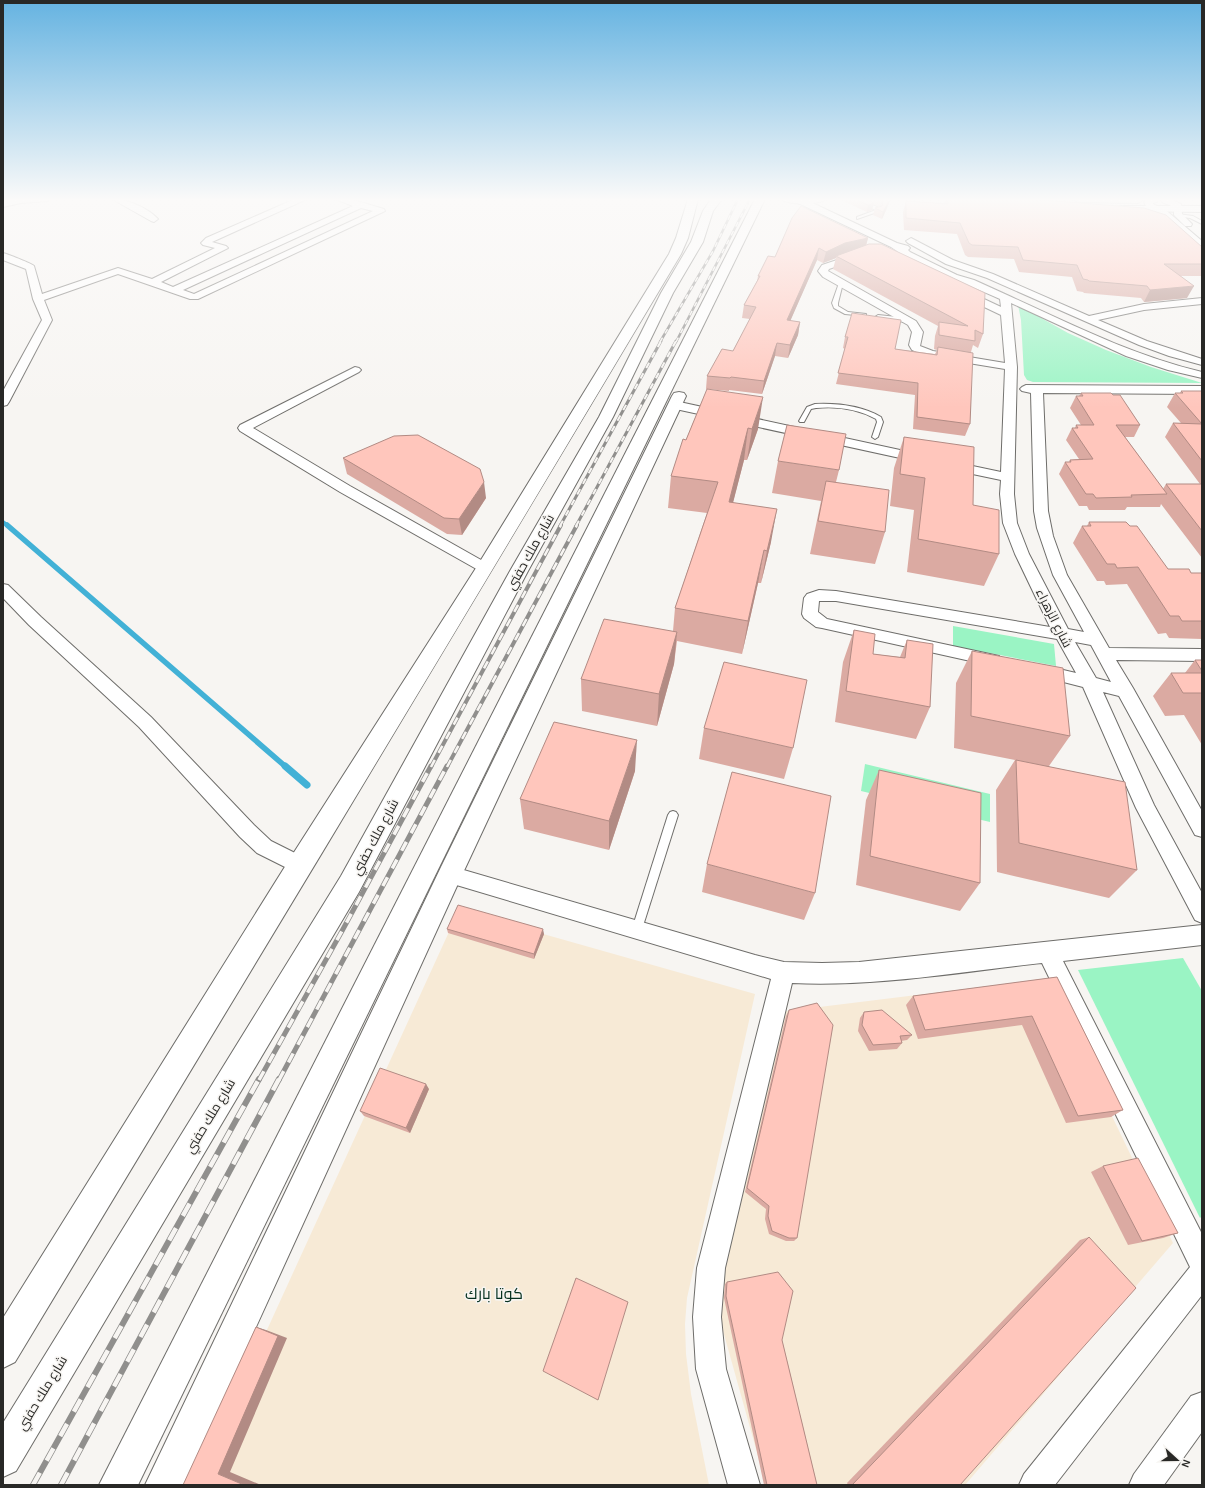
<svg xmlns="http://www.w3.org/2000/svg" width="1205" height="1488" font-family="Karla,Cairo,sans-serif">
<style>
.commercial{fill:#f7ead6}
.green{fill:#9af4c4}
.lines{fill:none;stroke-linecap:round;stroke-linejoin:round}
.stream-far2{stroke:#42b1d6;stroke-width:4}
.stream-far1{stroke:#42b1d6;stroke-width:5.5}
.stream{stroke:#42b1d6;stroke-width:7}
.service-casing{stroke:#6e6d6a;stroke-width:2}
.minor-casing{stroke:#6e6d6a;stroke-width:2}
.tertiary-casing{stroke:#6e6d6a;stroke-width:2}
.trunk-casing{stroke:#6e6d6a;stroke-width:2}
.service{fill:#fff;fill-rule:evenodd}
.minor{fill:#fff;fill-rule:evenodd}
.tertiary{fill:#fff;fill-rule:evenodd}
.trunk{fill:#fff;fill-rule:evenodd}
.rail-far4-casing{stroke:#908f8d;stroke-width:2.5}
.rail-far3-casing{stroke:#908f8d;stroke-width:3}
.rail-far2-casing{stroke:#908f8d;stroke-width:4}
.rail-far1-casing{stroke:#908f8d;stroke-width:5}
.rail-casing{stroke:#908f8d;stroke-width:6}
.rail-far4{stroke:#f7f5f2;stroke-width:1.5;stroke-dasharray:5;stroke-linecap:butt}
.rail-far3{stroke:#f7f5f2;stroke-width:2;stroke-dasharray:6;stroke-linecap:butt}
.rail-far2{stroke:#f7f5f2;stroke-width:2.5;stroke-dasharray:8;stroke-linecap:butt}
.rail-far1{stroke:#f7f5f2;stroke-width:3.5;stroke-dasharray:10;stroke-linecap:butt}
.rail{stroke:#f7f5f2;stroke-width:4.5;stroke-dasharray:14;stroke-linecap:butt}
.wall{fill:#dbaaa2}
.shaded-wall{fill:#b28b84}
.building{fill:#ffc6bc;stroke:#b28b84}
.labels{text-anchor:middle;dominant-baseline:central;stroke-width:3;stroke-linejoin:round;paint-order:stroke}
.street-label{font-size:13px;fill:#282826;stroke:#f7f5f2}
.near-park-label{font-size:16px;fill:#07311f;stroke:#f7f5f2}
</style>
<rect width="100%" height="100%" fill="#f7f5f2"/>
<g class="commercial">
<polygon points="459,910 755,994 687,1298 685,1324 686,1354 691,1394 709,1485 196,1485"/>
<polygon points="1046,979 1173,1243 965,1485 766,1485 715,1302 779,1012"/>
</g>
<g class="green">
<polygon points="1018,305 1068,333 1106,350 1151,367 1202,383 1033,382 1027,380 1024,375 1021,320"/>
<polygon points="953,626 1054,644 1056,666 953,646"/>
<polygon points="865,764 990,794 990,822 861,791"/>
<polygon points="1183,958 1202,991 1202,1216 1200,1218 1078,970"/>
</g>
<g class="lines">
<polyline class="stream-far2" points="3,522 8,526"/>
<polyline class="stream-far1" points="7,525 286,767"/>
<polyline class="stream" points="285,766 307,785"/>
<defs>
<g id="service">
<polygon points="866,199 870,199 868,203 879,208 880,211 857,219 857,217 876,210 865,205"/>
<polygon points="1178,214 1193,216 1202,221 1202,224 1190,218 1176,216"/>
<polygon points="841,282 843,283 838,303 838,306 848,312 866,314 866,316 845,314 834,308 832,303 839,283"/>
<polygon points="878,315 907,318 910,320 907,322 876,318 875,317"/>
<path d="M 815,404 C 837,403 862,406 881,417 L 883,422 L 878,437 L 875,439 L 872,437 L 877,422 L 876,419 C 858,409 836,406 816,408 L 811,409 L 804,422 L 800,422 L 799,421 L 807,407 Z"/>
<polygon points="673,811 676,812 678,815 642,929 641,932 637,934 633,932 632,929 668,815 670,812"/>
</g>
<g id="minor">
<polygon points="12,199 51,199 47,201 21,203 3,207 3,201"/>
<path d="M 112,199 C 127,199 148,208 158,219 L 154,222 L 151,221 Z"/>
<path d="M 295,199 L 307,199 L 212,242 L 226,246 L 228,248 L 161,282 L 173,287 L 353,206 L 335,199 L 350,199 L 384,209 L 385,211 L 198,299 L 190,299 L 118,274 L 44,300 L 52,320 L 9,402 L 7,405 L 3,406 L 3,391 L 42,320 L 33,299 L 26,269 L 3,260 L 3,253 C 7,254 33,264 34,266 L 42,294 L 118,268 L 152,279 L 215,248 L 203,245 L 201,243 L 206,238 ZM 361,208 L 373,211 L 194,294 L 183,290 Z"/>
<path d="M 798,199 L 804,199 L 897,243 L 908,246 L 910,248 L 908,250 L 910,252 L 957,275 L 974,280 C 1049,313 1122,353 1202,372 L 1202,378 L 1168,370 L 1126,356 L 1011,303 L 1017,367 L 1014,494 L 1017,523 L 1029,554 L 1068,629 L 1084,632 L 1053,575 L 1037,528 L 1034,511 L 1031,393 L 1022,391 L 1020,389 L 1022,387 L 1026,385 L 1202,386 L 1202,394 L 1043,393 L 1048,511 L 1053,536 L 1067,575 L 1109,648 L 1202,649 L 1202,661 L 1116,660 L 1133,688 L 1202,811 L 1202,837 L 1195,835 L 1119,696 L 1103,692 L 1154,805 L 1202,893 L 1202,923 L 1195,920 L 1136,808 L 1083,687 L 1036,675 L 1034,671 L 1036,667 L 1042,665 L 1076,673 L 1057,639 L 836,601 L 819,601 L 818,612 L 827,619 L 999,656 L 1001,660 L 999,664 L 993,666 L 822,628 L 816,627 L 804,618 L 802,614 L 804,598 L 807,594 L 819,590 L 836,591 L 1050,627 L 1015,554 L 1003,523 L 1000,494 L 1001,480 L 944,468 L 942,465 L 944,462 L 949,461 L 1001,472 L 1005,369 L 926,356 L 912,350 L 909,345 L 912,332 L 908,325 L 823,277 L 818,271 L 822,265 L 855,254 L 861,254 L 863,256 L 861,258 L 829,269 L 828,271 L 916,321 L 923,332 L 920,346 L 933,351 L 1005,363 L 1001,315 L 959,295 L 958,293 L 963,290 L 967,291 L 1001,307 L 1000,299 C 963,282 924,270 891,247 L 798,203 ZM 1075,642 L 1091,645 L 1111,682 L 1096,678 Z"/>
<polygon points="1148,199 1158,199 1157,202 1153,203 1153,204 1168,212 1202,241 1202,249 1199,248 1162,216 1147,208 1144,202"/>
<polygon points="1161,199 1170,199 1181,204 1182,214 1192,224 1191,226 1185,226 1174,215 1174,207 1162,202"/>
<polygon points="911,238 953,260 993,274 1089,316 1144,304 1202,298 1202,304 1144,310 1098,320 1147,341 1202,359 1202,365 1169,356 1139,345 987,278 946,264 908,243 906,241"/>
<polygon points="355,367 359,368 361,370 359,372 253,428 350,486 490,565 492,568 490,571 485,573 480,571 340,492 240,431 238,428 240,425"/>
<polygon points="675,401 923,455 928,456 929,459 928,462 923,463 671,408 669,405 671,402"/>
<polygon points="3,584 8,585 41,617 151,717 254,825 271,841 307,859 310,865 307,871 300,874 293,871 257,853 240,837 139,727 29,625 3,598"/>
<path d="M 450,866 L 755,955 L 784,962 L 822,963 L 859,962 L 1202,925 L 1202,945 L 1063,961 L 1202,1234 L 1202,1295 L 1055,1485 L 1019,1485 L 1024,1474 L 1190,1267 L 1042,963 C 959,972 876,987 792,983 L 725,1268 L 721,1317 L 726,1369 L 760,1485 L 728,1485 L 696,1369 L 693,1317 L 697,1268 L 771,979 L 443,881 L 440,875 L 443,869 Z"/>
<polygon points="1202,1392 1202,1432 1164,1485 1129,1485 1134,1474 1191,1396"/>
</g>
<g id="tertiary">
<polygon points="755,199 765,199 138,1485 99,1485"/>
<path d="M 781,199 L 826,199 C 819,205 788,205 781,199 Z"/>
<polygon points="1073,199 1143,199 1143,200 1138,203 1078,202"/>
<polygon points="1121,206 1202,206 1202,212 1117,211 1116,209 1117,207"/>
<polygon points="679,392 684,393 686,396 462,875 184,1485 145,1485 441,867 672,396 674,393"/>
</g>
<g id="trunk">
<path d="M 688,199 L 698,199 L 688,238 L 681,254 C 461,624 237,993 15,1362 L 3,1368 L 3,1318 L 291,857 L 476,568 L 669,254 L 676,238 Z"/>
<polygon points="711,199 722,199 713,211 703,242 673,293 613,417 528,571 359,892 16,1471 3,1477 3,1423 341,876 510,571 599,417 661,293 691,242 703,211"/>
</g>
</defs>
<use href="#service" class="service-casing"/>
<use href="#minor" class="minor-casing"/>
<use href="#tertiary" class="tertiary-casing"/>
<use href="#trunk" class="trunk-casing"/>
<use href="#service" class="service"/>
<use href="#minor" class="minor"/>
<use href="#tertiary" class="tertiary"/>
<use href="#trunk" class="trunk"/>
<defs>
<g id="rail-far4">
<polyline points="660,342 713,251 738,199"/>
<polyline points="676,342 750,199"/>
</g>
<g id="rail-far3">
<polyline points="560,526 661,341"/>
<polyline points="576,526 676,341"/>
</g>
<g id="rail-far2">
<polyline points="431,767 561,525"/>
<polyline points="447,767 577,525"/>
</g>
<g id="rail-far1">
<polyline points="259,1080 342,931 431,766"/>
<polyline points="279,1080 447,766"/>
</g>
<g id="rail">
<polyline points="33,1485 259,1079"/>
<polyline points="61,1485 279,1079"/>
</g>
</defs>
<use href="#rail-far4" class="rail-far4-casing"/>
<use href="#rail-far3" class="rail-far3-casing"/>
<use href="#rail-far2" class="rail-far2-casing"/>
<use href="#rail-far1" class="rail-far1-casing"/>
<use href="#rail" class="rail-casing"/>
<use href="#rail-far4" class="rail-far4"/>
<use href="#rail-far3" class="rail-far3"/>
<use href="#rail-far2" class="rail-far2"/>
<use href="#rail-far1" class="rail-far1"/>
<use href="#rail" class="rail"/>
</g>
<g class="wall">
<polygon points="839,199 866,199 870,201 871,199 891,199 882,219 873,215 875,208 880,207 873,204 872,210 867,212"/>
<polygon points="945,199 1030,199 1202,247 1202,276 1181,276 1187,298 1144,302 1141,298 1084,293 1083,292 1077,291 1072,277 1019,272 1014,259 968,257 965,255 957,234 904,230 903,212 906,201 944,203"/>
<polygon points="868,238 866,246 983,334 978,348 973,345 971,352 970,424 965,436 913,429 915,395 836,384 845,349 843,348 845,337 895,349 935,354 937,350 934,349 935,336 938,326 833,269 836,258 823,263 817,260 790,321 800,322 798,335 788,358 775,356 762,394 729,390 729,391 706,389 707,376 733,351 750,319 742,318 744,305 757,281 758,276 775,257"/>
<polygon points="707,389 758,429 747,460 744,460 733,502 771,542 761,583 758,583 742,654 677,641 674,664 657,726 582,711 581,679 673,631 675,608 707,513 668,508 671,476"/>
<polygon points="1181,391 1202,391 1202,558 1161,504 1160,507 1127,507 1125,510 1089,510 1087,506 1079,506 1059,474 1065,462 1069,462 1070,460 1079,459 1066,440 1072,428 1075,428 1076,425 1081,425 1070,408 1076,396 1079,396 1081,393 1113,395 1140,425 1134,437 1125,437 1163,489 1166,484 1200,484 1165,437 1173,423 1181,423 1167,407 1175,393 1180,393"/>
<polygon points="904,437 973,505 999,554 984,586 907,572 914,510 890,506 894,468"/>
<polygon points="343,458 486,498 462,535 447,534 347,474"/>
<polygon points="778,461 839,470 836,482 885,532 875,564 810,554 821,501 772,493"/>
<polygon points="1089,522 1130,526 1168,569 1191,573 1202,574 1202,639 1169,638 1166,633 1158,634 1127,584 1106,585 1104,581 1097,581 1073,543 1082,526 1087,526"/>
<polygon points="854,630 873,654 900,657 907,640 930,707 916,739 835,722 843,662"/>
<polygon points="972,651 1070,736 1049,766 1137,870 1109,898 997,872 996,790 1015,760 954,748 956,683"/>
<polygon points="1195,660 1202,660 1202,745 1184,715 1165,716 1153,696 1171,673 1185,673"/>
<polygon points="704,728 793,748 784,779 699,759"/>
<polygon points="879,770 980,883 960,911 856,885 866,800"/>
<polygon points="635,771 609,850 524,829 520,799"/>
<polygon points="707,864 815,893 804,920 702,892"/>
<polygon points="447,929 544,934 534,959 448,933"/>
<polygon points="1057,977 1123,1110 1111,1117 1066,1123 1022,1025 918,1039 906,1005 913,996"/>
<polygon points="789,1010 797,1238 794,1241 786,1241 769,1234 765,1219 766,1209 745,1192 786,1016"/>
<polygon points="864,1012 912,1035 907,1040 901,1041 902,1043 897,1049 869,1051 858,1031 860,1018"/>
<polygon points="429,1089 410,1133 364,1116 360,1111"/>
<polygon points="1103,1166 1178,1233 1163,1238 1128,1245 1091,1172"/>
<polygon points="1089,1237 960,1485 848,1485 847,1483 1080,1240"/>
<polygon points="727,1282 782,1340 817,1485 764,1485 724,1298 725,1284"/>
</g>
<g class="shaded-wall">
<polygon points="890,199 891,199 890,201 882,219 883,212"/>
<polygon points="874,203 872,210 867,212 868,205"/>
<polygon points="868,238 865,249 836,256 836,258 823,263 826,252 845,243"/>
<polygon points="819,248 817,260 785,333 787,320"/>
<polygon points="1194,286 1187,298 1144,302 1150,290"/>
<polygon points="800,322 798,335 788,358 790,345"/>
<polygon points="777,343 775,356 762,394 764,381"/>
<polygon points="763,397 758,429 747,460 752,429"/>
<polygon points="748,428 744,460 725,534 729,502"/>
<polygon points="484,482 486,498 462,535 459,519"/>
<polygon points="777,509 771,542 761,583 767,551"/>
<polygon points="764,550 758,583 742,654 748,621"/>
<polygon points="677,632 674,664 657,726 659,694"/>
<polygon points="637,740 635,771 609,850 609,821"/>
<polygon points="543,929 544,934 534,959 534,954"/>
<polygon points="426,1084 429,1089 410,1133 406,1128"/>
<polygon points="256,1327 266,1330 287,1338 230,1472 261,1485 244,1485 218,1474"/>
</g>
<g class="building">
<polygon points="855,199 866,199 874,203 868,205"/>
<polygon points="880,199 890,199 883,212 875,208 882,206 883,204 881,200"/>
<polygon points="948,199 1030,199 1144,208 1166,215 1202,247 1202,264 1164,264 1194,286 1150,290 1147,286 1089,281 1088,280 1083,279 1077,265 1023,260 1018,247 972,245 969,243 960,223 906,218 906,201 948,204"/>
<polygon points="801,206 868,238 845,243 826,252 819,248 787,320 800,322 790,345 777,343 764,381 731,377 730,378 707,376 722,349 733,351 756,307 744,305 760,276 758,276 768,256 775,257 792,218"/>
<polygon points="869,244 881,244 985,293 983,334 975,330 975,341 939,335 939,322 968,326 836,256"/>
<polygon points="852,313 901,320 895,349 937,355 938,347 973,353 970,424 917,417 918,383 838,373 848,337 845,337"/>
<polygon points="707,389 763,397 752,429 748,428 729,502 777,509 767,551 764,550 748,621 675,608 718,482 671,476 683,439 686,440"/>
<polygon points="1181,391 1202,391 1202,461 1173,423 1202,424 1175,393 1183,393"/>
<polygon points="1081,393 1111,393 1113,395 1120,395 1140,425 1116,425 1167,494 1131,495 1132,497 1096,498 1093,494 1086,494 1065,462 1071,462 1070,460 1093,459 1072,428 1078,428 1076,425 1094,425 1076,396 1083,396"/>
<polygon points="787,425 846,434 839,470 778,461"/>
<polygon points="418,435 480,469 484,482 459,519 444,518 343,458 394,436"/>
<polygon points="904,437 974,447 973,505 999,510 999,554 918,539 925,478 900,474"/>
<polygon points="826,481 889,490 885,532 818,521"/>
<polygon points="1166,484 1202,484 1202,531"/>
<polygon points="1089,522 1126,522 1130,526 1137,526 1168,569 1189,569 1191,573 1202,573 1202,621 1182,621 1179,616 1170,616 1138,567 1117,568 1115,564 1107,564 1082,526 1091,526"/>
<polygon points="604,619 677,632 659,694 581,679"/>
<polygon points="854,630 875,634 873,654 905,658 907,640 933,644 930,707 846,691"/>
<polygon points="972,651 1063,668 1070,736 971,716"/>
<polygon points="1195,660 1202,660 1202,671"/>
<polygon points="724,662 807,680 793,748 704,728"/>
<polygon points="1171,673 1202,673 1202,693 1183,693"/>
<polygon points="554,722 637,740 609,821 520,799"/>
<polygon points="1016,760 1125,782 1137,870 1019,843"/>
<polygon points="879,770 981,793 980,883 870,856"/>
<polygon points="732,772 831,796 815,893 707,864"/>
<polygon points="458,905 543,929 534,954 447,929"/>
<polygon points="1057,977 1123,1110 1078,1116 1032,1016 925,1030 913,996"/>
<polygon points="817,1003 833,1025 797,1238 789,1238 772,1231 768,1216 769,1206 747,1188 789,1010"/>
<polygon points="882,1010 912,1035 900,1036 902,1043 873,1045 862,1025 864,1012"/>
<polygon points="380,1068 426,1084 406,1128 360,1111"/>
<polygon points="1138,1158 1178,1233 1142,1241 1103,1166"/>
<polygon points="1089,1237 1136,1288 960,1485 852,1485"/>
<polygon points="778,1272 793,1291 782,1340 817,1485 767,1485 726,1296 727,1282"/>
<polygon points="576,1278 628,1302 598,1400 543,1371"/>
<polygon points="256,1327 278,1336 218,1474 244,1485 183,1485"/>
</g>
<linearGradient id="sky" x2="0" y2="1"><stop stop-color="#65b3e1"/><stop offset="0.49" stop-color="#fbfaf9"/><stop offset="1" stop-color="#fbfaf9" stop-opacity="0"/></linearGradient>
<rect width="1205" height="408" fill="url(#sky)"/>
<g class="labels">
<g class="street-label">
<text transform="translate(530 552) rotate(-61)">شارع ملك حفني</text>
<text transform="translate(1054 618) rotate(63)">شارع الزهراء</text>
<text transform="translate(375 837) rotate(-62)">شارع ملك حفني</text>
<text transform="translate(210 1116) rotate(-59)">شارع ملك حفني</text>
<text transform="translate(42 1393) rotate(-59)">شارع ملك حفني</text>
</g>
<g class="near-park-label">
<text x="494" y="1293">كوتا بارك</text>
</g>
</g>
<rect width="1205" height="1488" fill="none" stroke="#282826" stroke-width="8"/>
<g transform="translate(1177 1460) rotate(111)" stroke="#f7f5f2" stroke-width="3" paint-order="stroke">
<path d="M0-3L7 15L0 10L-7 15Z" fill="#282826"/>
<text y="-6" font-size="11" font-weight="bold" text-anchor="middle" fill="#282826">N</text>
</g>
</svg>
